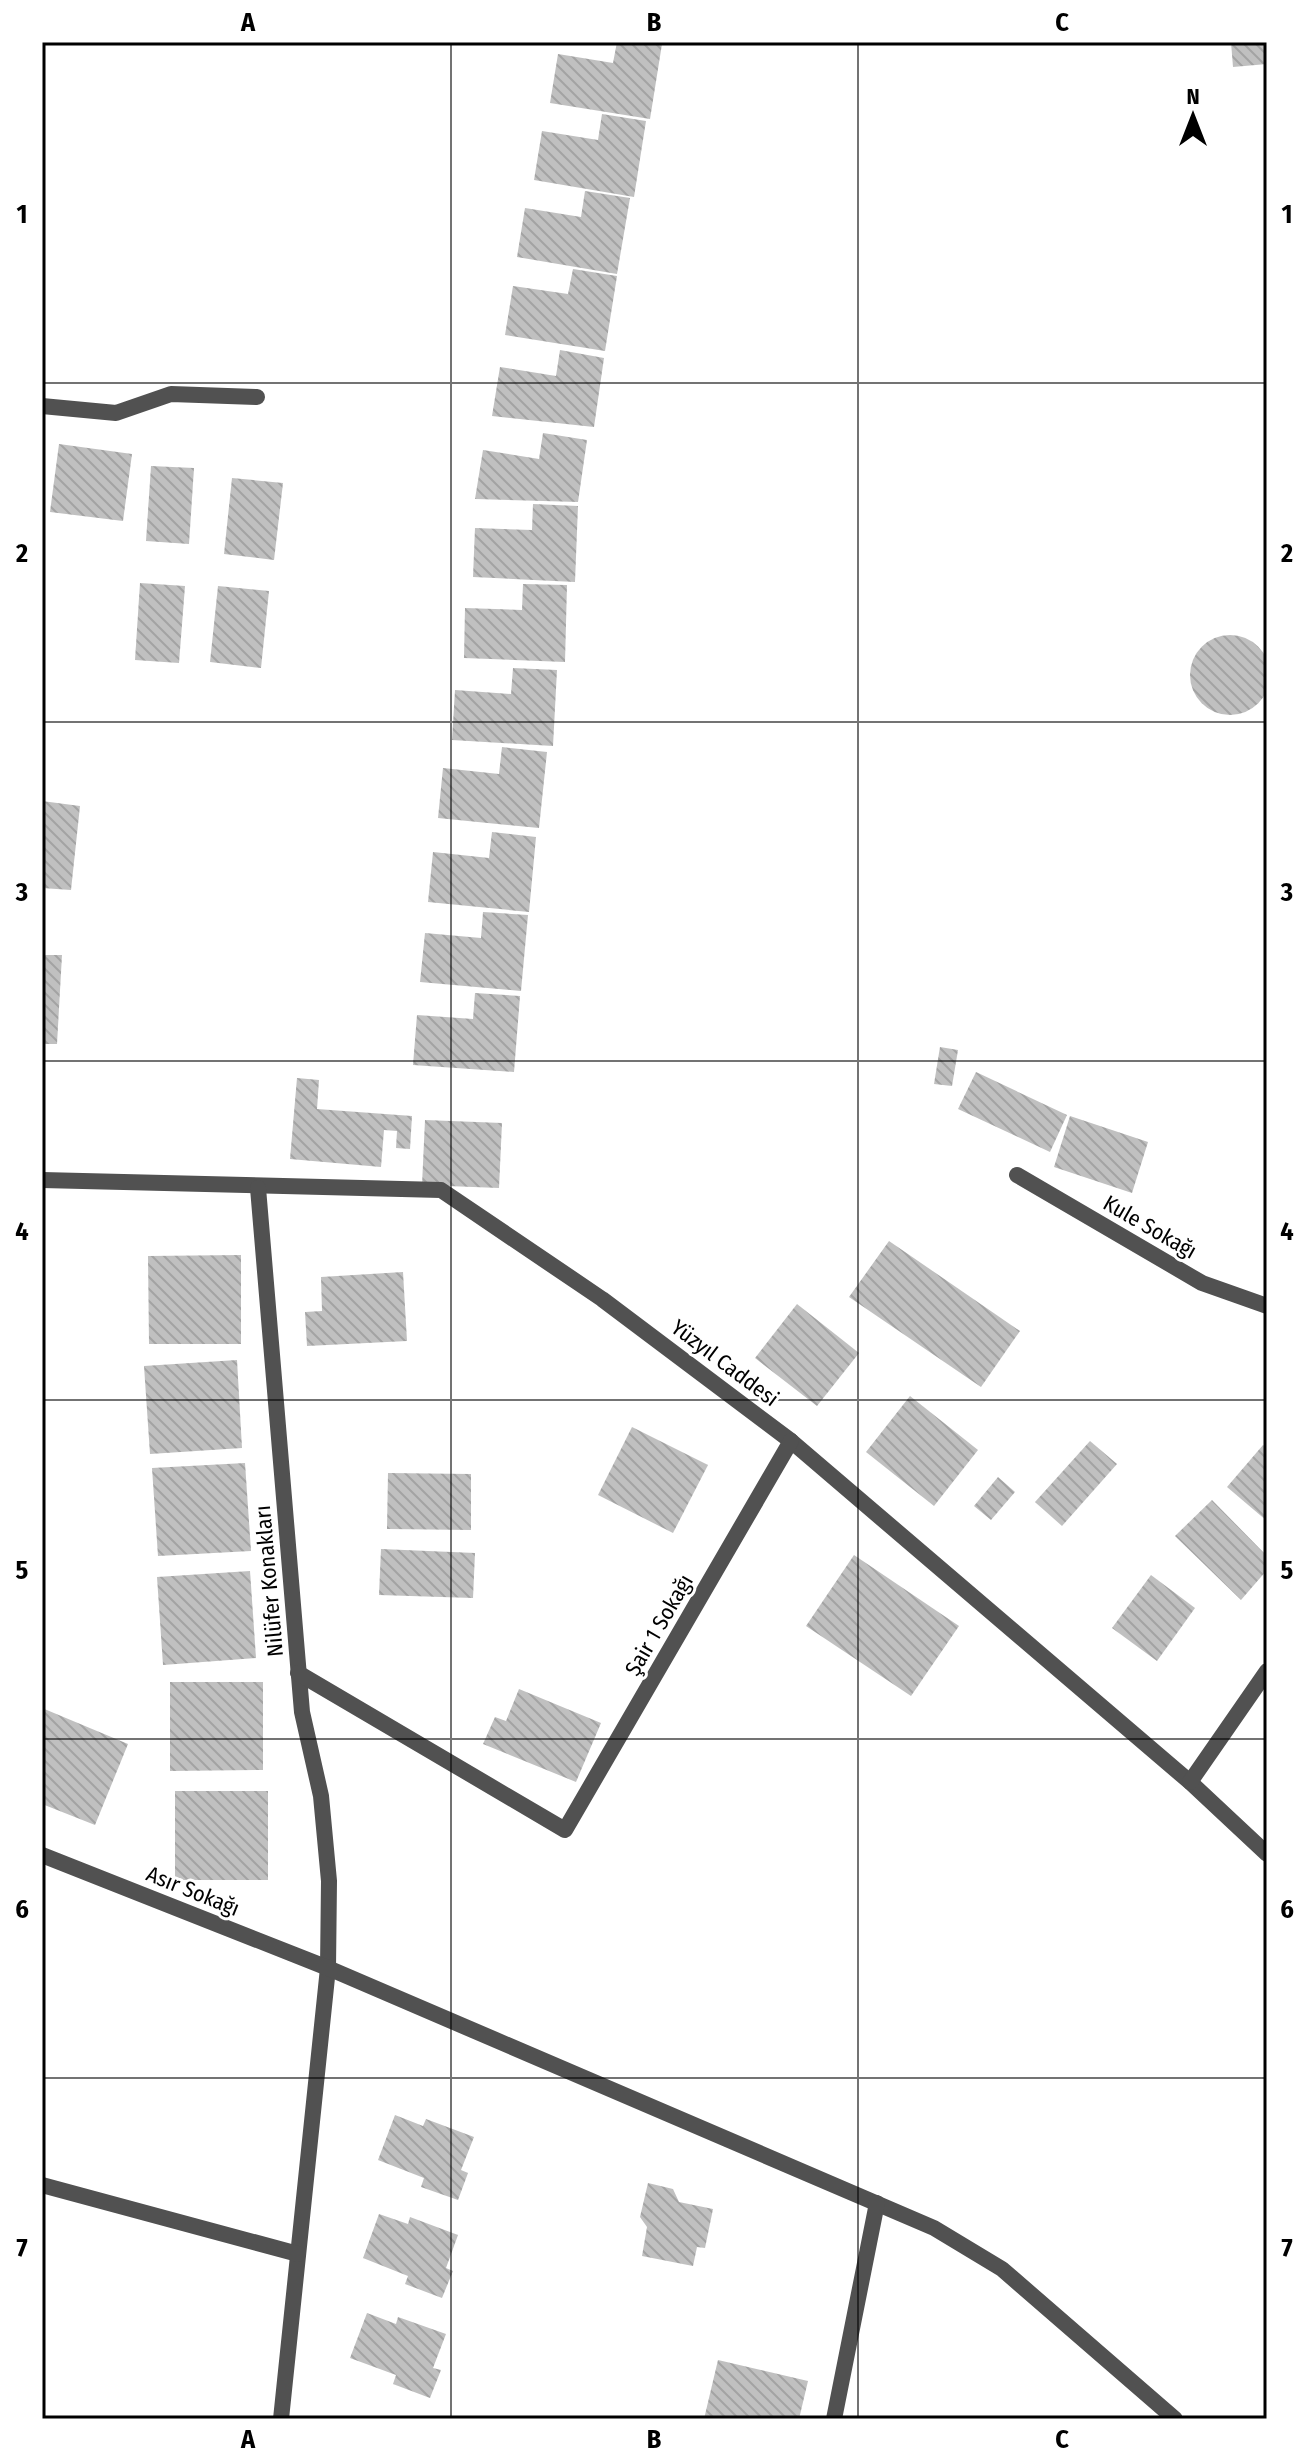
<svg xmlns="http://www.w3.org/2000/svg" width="1309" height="2461" font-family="'Fira Sans Condensed',sans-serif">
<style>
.building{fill:url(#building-back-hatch)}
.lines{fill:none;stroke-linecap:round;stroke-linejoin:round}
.street{stroke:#515151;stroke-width:16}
.grid{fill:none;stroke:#000;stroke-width:2;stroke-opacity:0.55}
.labels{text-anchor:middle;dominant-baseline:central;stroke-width:6;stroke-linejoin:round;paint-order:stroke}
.street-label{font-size:22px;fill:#000;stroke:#fff}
.neatline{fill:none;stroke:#000;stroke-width:3}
.grid-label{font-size:26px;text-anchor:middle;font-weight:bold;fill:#000}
</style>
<defs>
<pattern id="building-back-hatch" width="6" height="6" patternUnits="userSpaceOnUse" patternTransform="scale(2)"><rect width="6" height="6" fill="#c0c0c0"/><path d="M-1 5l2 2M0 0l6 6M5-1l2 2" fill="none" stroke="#a3a3a3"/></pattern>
</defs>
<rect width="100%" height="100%" fill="#fff"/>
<g class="building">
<polygon points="617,42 662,44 650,119 550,103 558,54 613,63"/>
<polygon points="1231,42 1267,42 1267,64 1233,67"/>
<polygon points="602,114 646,121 634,197 534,180 542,131 598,140"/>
<polygon points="585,191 630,198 617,274 517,257 525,208 581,217"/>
<polygon points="573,269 617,276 605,351 505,335 513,286 568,294"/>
<polygon points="560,350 604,358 594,427 492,416 500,367 556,376"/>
<polygon points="543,433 587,440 578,502 475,499 483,450 539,459"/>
<polygon points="59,444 132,454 123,521 50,512"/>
<polygon points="151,466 194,468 189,544 146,541"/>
<polygon points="232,478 283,483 274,560 224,554"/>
<polygon points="533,504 578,506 575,582 473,577 475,528 532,530"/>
<polygon points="140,583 185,586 179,663 135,660"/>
<polygon points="523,584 567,585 565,662 464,658 465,608 522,610"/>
<polygon points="218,586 269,591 261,668 210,662"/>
<circle cx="1230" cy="675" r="40"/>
<polygon points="513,668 557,670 553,746 452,740 455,690 511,694"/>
<polygon points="502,747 547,752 539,828 438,818 443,768 499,774"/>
<polygon points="42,801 80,806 71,890 42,888"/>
<polygon points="492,832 536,837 529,912 428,902 433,852 489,858"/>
<polygon points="483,912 528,915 521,991 420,982 425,933 481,938"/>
<polygon points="42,955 62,955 57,1044 42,1044"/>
<polygon points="475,993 520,996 514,1072 413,1065 417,1015 473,1019"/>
<polygon points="940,1047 958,1050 952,1086 934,1084"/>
<polygon points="976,1072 1067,1115 1050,1152 958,1109"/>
<polygon points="297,1078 319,1080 317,1109 412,1116 410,1149 396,1148 397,1131 384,1130 381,1167 290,1159"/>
<polygon points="1070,1116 1148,1142 1132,1193 1054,1167"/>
<polygon points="425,1120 502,1123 499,1188 422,1185"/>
<polygon points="889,1241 1020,1331 981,1387 849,1297"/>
<polygon points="241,1255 241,1344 149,1344 148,1256"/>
<polygon points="403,1272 407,1341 307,1346 305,1312 322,1311 321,1277"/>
<polygon points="797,1304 859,1353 817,1406 755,1358"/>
<polygon points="237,1360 242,1448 150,1454 144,1366"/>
<polygon points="910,1396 978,1450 934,1506 866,1452"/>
<polygon points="632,1427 708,1465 673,1533 598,1495"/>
<polygon points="1090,1441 1117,1464 1062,1526 1035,1502"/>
<polygon points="1263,1445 1267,1448 1267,1521 1227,1487"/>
<polygon points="245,1463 251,1551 158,1556 152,1468"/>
<polygon points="388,1473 471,1474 471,1530 387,1529"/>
<polygon points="998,1477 1015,1492 991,1520 974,1506"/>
<polygon points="1212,1500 1267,1556 1267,1570 1241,1600 1175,1536"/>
<polygon points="381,1549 475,1553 473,1598 379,1595"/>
<polygon points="854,1555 959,1626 911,1696 806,1626"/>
<polygon points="250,1571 256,1658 163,1665 157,1577"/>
<polygon points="1151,1575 1195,1608 1157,1661 1112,1628"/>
<polygon points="170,1682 263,1682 263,1770 170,1771"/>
<polygon points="519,1689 601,1723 576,1782 483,1744 495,1717 506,1721"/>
<polygon points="42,1708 128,1744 95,1825 42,1804"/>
<rect x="175" y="1791" width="93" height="89"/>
<polygon points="395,2115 423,2126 426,2119 474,2137 461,2170 468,2173 458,2200 421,2187 424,2178 378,2160"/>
<polygon points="648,2183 673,2189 679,2202 713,2209 705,2248 697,2247 693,2266 642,2256 647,2227 640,2217"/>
<polygon points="379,2214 408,2224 410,2217 458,2235 446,2268 453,2271 442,2298 405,2284 408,2276 363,2258"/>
<polygon points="367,2313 396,2324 398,2317 446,2334 433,2368 441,2370 430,2398 393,2384 396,2375 350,2358"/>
<polygon points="718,2360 808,2381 799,2419 704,2419"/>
</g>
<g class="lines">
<g class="street">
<polyline points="42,406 116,413 171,394 257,397"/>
<polyline points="1017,1175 1202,1283 1267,1306"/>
<polyline points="42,1180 441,1190 602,1299 791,1441 1190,1782 1267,1854"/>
<polyline points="258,1188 302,1712 321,1796 329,1881 328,1968 281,2419"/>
<polyline points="298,1673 565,1830 791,1441"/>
<polyline points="1190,1782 1267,1671"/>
<polyline points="42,1855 328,1968 934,2228 1002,2269 1175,2419"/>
<polyline points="42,2185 298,2254"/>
<polyline points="834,2419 877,2203"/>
</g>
</g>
<path class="grid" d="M 451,42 L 451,2419M 858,42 L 858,2419M 42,383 L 1267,383M 42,722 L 1267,722M 42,1061 L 1267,1061M 42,1400 L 1267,1400M 42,1739 L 1267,1739M 42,2078 L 1267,2078"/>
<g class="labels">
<g class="street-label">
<text transform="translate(1150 1227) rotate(30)">Kule Sokağı</text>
<text transform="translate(725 1363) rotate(37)">Yüzyıl Caddesi</text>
<text transform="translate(269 1581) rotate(-95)">Nilüfer Konakları</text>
<text transform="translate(659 1625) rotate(-60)">Şair 1 Sokağı</text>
<text transform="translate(193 1891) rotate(22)">Asır Sokağı</text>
</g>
</g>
<rect width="1309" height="2461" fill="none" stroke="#ffffff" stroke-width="88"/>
<g transform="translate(1193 116)" stroke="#ffffff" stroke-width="6" paint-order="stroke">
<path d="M0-6L14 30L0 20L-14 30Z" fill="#000000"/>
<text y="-12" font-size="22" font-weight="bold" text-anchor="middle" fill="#000000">N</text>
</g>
<rect x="44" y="44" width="1221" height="2373" class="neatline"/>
<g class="grid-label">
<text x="248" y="31">A</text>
<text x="654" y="31">B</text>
<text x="1062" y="31">C</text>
<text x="22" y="223">1</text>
<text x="1287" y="223">1</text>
<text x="22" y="562">2</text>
<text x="1287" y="562">2</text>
<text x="22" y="901">3</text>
<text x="1287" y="901">3</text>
<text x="22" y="1240">4</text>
<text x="1287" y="1240">4</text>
<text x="22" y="1579">5</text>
<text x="1287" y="1579">5</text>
<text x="22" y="1918">6</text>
<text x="1287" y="1918">6</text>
<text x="22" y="2257">7</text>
<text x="1287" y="2257">7</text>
<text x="248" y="2448">A</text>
<text x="654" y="2448">B</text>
<text x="1062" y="2448">C</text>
</g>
</svg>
